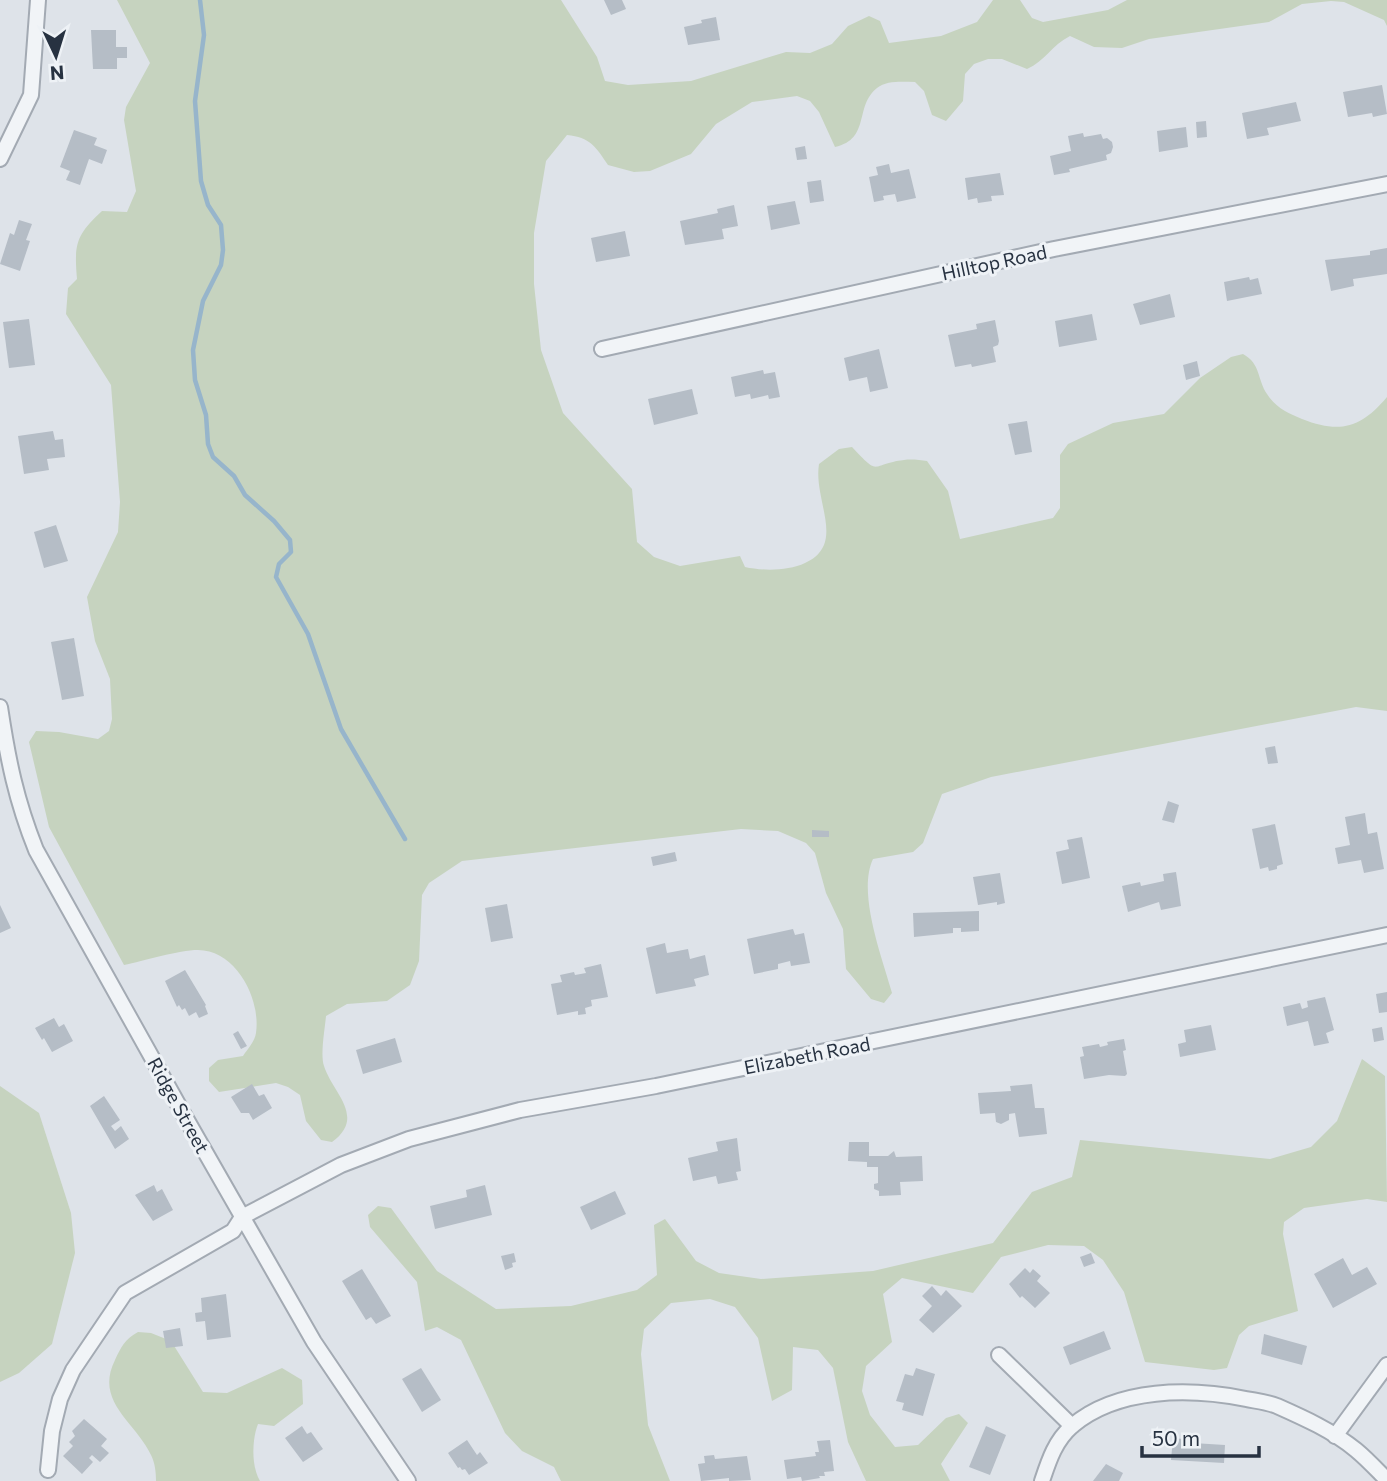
<svg xmlns="http://www.w3.org/2000/svg" width="1387" height="1481" font-family="Commissioner,sans-serif">
<style>
.green{fill:#c6d3bf}
.lines{fill:none;stroke-linecap:round;stroke-linejoin:round}
.stream{stroke:#97b5cb;stroke-width:4.5}
.building{fill:#b5bdc6}
.street-casing{stroke:#a3aab3;stroke-width:18}
.street{stroke:#f1f4f7;stroke-width:14}
.labels{text-anchor:middle;dominant-baseline:central;stroke-width:6;stroke-linejoin:round;paint-order:stroke}
.street-label{font-size:19px;fill:#273241;stroke:#eef2f6}
</style>
<rect width="100%" height="100%" fill="#dee3e9"/>
<g class="green">
<path d="M 117,0 L 561,0 L 597,57 L 605,81 L 628,85 L 691,81 L 786,52 L 810,53 L 832,44 L 848,26 L 869,16 L 880,21 L 889,43 L 941,36 L 977,22 L 993,0 L 1020,0 L 1032,18 L 1043,22 L 1108,10 L 1127,0 L 1387,0 L 1387,26 L 1384,20 L 1344,2 L 1331,1 L 1302,4 L 1269,22 L 1149,39 L 1122,48 L 1094,47 L 1070,36 C 1052,45 1045,61 1027,69 L 1002,59 L 988,59 L 974,64 L 965,74 L 963,101 L 946,121 L 932,115 L 924,91 L 915,82 C 903,82 887,80 877,88 C 854,106 871,139 835,147 L 819,112 L 810,101 L 797,96 L 752,102 L 716,124 L 691,154 L 650,171 L 634,172 L 608,165 C 596,147 590,137 567,135 L 546,161 L 534,233 L 534,284 L 541,350 L 563,413 L 632,489 L 637,542 L 654,557 L 680,566 L 740,556 L 745,567 C 763,571 788,571 805,563 C 847,544 813,501 819,464 L 839,449 L 852,447 C 881,478 870,464 904,460 C 911,459 920,460 927,461 L 948,491 L 960,539 L 1053,518 L 1060,508 L 1060,455 L 1068,444 L 1113,423 L 1164,414 L 1200,378 L 1231,357 L 1243,354 C 1261,364 1257,379 1267,394 C 1276,408 1288,413 1302,419 C 1340,434 1361,428 1387,397 L 1387,711 L 1356,707 L 991,777 L 942,794 L 923,843 L 913,852 L 873,859 C 857,893 882,957 892,993 L 884,1003 L 871,999 L 846,969 L 843,929 L 826,893 L 815,853 L 806,843 L 778,831 L 741,829 L 462,861 L 429,883 L 422,895 L 419,961 L 410,985 L 387,1001 L 347,1004 L 326,1016 C 325,1028 320,1055 324,1066 C 332,1092 367,1117 332,1142 L 321,1140 L 306,1121 L 300,1095 L 288,1087 L 276,1083 L 219,1092 L 209,1081 L 209,1068 L 218,1060 L 243,1056 C 247,1050 255,1041 256,1033 C 261,999 236,950 198,950 C 179,950 143,961 124,965 L 49,827 L 29,742 L 36,731 L 59,732 L 98,739 L 109,731 L 112,719 L 110,679 L 95,641 L 87,597 L 118,532 L 120,502 L 111,385 L 66,314 L 68,288 L 77,279 C 74,244 76,235 102,211 L 127,212 L 136,191 L 124,120 L 126,107 L 150,63 Z"/>
<polygon points="1362,1059 1385,1076 1387,1202 1367,1199 1304,1208 1284,1222 1283,1234 1298,1311 1249,1326 1239,1335 1227,1368 1214,1370 1145,1362 1124,1292 1103,1260 1084,1246 1048,1245 1001,1257 973,1293 902,1278 883,1294 892,1342 866,1366 862,1391 870,1415 895,1447 918,1445 946,1418 959,1414 968,1423 941,1464 950,1481 866,1481 848,1442 833,1368 818,1350 793,1347 792,1390 772,1401 758,1338 735,1307 710,1299 671,1303 644,1329 641,1354 648,1425 670,1481 561,1481 554,1467 522,1451 505,1433 461,1340 437,1327 425,1331 417,1282 370,1227 368,1215 378,1206 391,1208 437,1271 496,1309 571,1306 637,1290 657,1275 654,1225 665,1219 696,1261 719,1273 761,1279 873,1271 993,1243 1032,1192 1072,1177 1080,1140 1270,1159 1311,1147 1337,1121"/>
<polygon points="0,1086 39,1113 71,1213 75,1253 52,1344 19,1373 0,1382"/>
<path d="M 138,1332 L 151,1333 L 171,1341 L 203,1392 L 227,1393 L 282,1368 L 302,1380 L 303,1404 L 274,1426 L 258,1424 C 252,1439 251,1466 260,1481 L 156,1481 C 156,1472 155,1463 151,1455 C 136,1422 94,1402 115,1360 C 121,1347 125,1339 138,1332 Z"/>
</g>
<g class="lines">
<polyline class="stream" points="200,0 204,35 195,101 201,181 208,205 221,225 223,250 221,265 203,301 193,350 195,380 206,415 208,444 213,457 234,476 245,495 274,521 290,540 291,552 279,564 276,577 308,634 341,729 405,839"/>
</g>
<g class="building">
<polygon points="604,0 622,0 626,9 611,15"/>
<polygon points="716,17 720,40 688,45 684,27 702,23 701,20"/>
<polygon points="91,30 116,30 116,47 127,47 127,58 117,58 117,69 93,69"/>
<polygon points="1382,85 1387,114 1373,117 1372,113 1348,117 1343,92"/>
<polygon points="1296,102 1301,121 1267,128 1269,135 1247,139 1242,113"/>
<polygon points="1206,121 1207,137 1197,138 1196,122"/>
<polygon points="1186,127 1188,147 1159,152 1157,131"/>
<polygon points="74,130 97,138 94,145 107,150 102,164 89,159 80,185 66,180 70,171 60,167"/>
<polygon points="1083,133 1084,137 1101,134 1103,139 1107,138 1112,142 1113,147 1111,153 1106,155 1107,160 1069,169 1070,172 1054,175 1050,156 1071,151 1068,136"/>
<polygon points="805,146 807,159 797,160 795,148"/>
<polygon points="889,164 891,173 909,169 916,198 897,202 895,194 883,196 884,200 874,202 869,177 878,175 876,167"/>
<polygon points="1000,173 1004,195 991,196 992,201 978,203 977,198 968,200 965,178"/>
<polygon points="821,180 824,201 810,203 807,182"/>
<polygon points="795,201 800,224 771,230 767,206"/>
<polygon points="734,205 738,226 722,229 724,239 685,245 680,221 718,213 717,209"/>
<polygon points="19,220 32,224 26,240 30,241 20,271 0,264 10,233 14,235"/>
<polygon points="625,231 630,256 596,262 591,238"/>
<polygon points="1387,248 1387,274 1353,279 1354,286 1331,291 1325,260 1370,255 1370,251"/>
<polygon points="1249,277 1250,280 1258,278 1262,294 1227,301 1224,282"/>
<polygon points="1170,294 1175,317 1140,325 1133,304"/>
<polygon points="1092,314 1097,340 1059,347 1055,321"/>
<polygon points="29,319 35,365 9,368 3,322"/>
<polygon points="995,320 999,341 998,345 993,347 996,362 972,367 971,364 955,367 948,335 977,329 976,324"/>
<polygon points="879,349 888,388 870,392 867,377 849,381 844,358"/>
<polygon points="1197,361 1200,376 1186,380 1183,365"/>
<polygon points="763,370 764,374 775,372 780,397 769,399 768,395 751,399 750,394 735,397 731,377"/>
<polygon points="692,389 698,414 654,425 648,399"/>
<polygon points="1027,421 1032,452 1015,455 1008,424"/>
<polygon points="53,431 55,440 63,439 65,457 47,459 49,470 24,474 18,436"/>
<polygon points="56,525 68,561 44,568 34,532"/>
<polygon points="74,638 84,696 62,700 51,642"/>
<polygon points="1275,746 1278,763 1268,764 1265,748"/>
<polygon points="1168,801 1179,805 1174,823 1162,820"/>
<polygon points="1365,813 1368,834 1377,832 1384,869 1364,873 1361,860 1338,864 1335,848 1350,845 1345,817"/>
<polygon points="1275,824 1283,864 1277,866 1277,869 1269,871 1268,867 1260,869 1252,829"/>
<polygon points="812,830 829,831 829,837 812,837"/>
<polygon points="1082,837 1090,878 1062,884 1056,852 1069,849 1067,840"/>
<polygon points="675,852 677,861 653,866 651,857"/>
<polygon points="1176,872 1181,906 1161,910 1159,902 1128,912 1122,886 1140,882 1141,886 1164,881 1163,874"/>
<polygon points="1000,873 1005,903 997,905 997,902 978,905 973,877"/>
<polygon points="507,904 513,938 491,942 485,908"/>
<polygon points="0,905 11,928 0,933"/>
<polygon points="979,911 979,931 961,932 961,928 953,928 953,933 914,937 913,913"/>
<polygon points="793,929 795,935 804,933 810,963 791,966 790,961 778,964 778,969 754,974 747,939"/>
<polygon points="665,943 667,953 688,949 690,959 705,955 709,975 694,979 696,986 656,994 646,948"/>
<polygon points="601,964 608,997 591,1000 592,1006 585,1008 586,1014 578,1015 578,1011 557,1015 551,984 562,982 560,975 574,972 575,975 586,973 584,968"/>
<polygon points="185,970 206,1005 205,1006 208,1014 199,1018 196,1012 189,1016 185,1008 182,1010 179,1005 177,1007 165,981"/>
<polygon points="1387,992 1387,1012 1379,1013 1376,994"/>
<polygon points="1325,997 1334,1030 1326,1033 1329,1043 1314,1046 1308,1021 1287,1026 1283,1007 1300,1003 1302,1009 1308,1007 1307,1001"/>
<polygon points="54,1018 59,1027 64,1024 73,1041 52,1052 44,1038 42,1040 35,1028"/>
<polygon points="1211,1025 1216,1050 1180,1057 1178,1044 1186,1042 1184,1030"/>
<polygon points="1382,1027 1384,1040 1374,1042 1372,1029"/>
<polygon points="238,1031 247,1046 241,1049 233,1034"/>
<polygon points="395,1038 402,1062 363,1074 356,1050"/>
<polygon points="1124,1039 1126,1050 1123,1051 1127,1074 1125,1076 1109,1075 1084,1079 1080,1057 1084,1056 1082,1047 1099,1044 1100,1047 1108,1045 1107,1042"/>
<polygon points="252,1084 259,1096 264,1094 272,1108 253,1120 249,1113 241,1113 231,1097"/>
<polygon points="1032,1084 1035,1108 1044,1108 1047,1134 1019,1137 1015,1113 1009,1114 1009,1120 1001,1124 996,1122 995,1113 980,1114 978,1093 1011,1091 1010,1086"/>
<polygon points="104,1096 120,1120 111,1126 115,1131 121,1126 129,1139 115,1149 90,1106"/>
<polygon points="737,1138 741,1171 736,1172 738,1180 718,1184 716,1176 693,1181 688,1158 718,1151 716,1142"/>
<polygon points="849,1142 869,1142 869,1156 888,1156 894,1151 896,1157 922,1156 923,1181 900,1182 901,1195 879,1196 879,1191 874,1189 874,1184 878,1183 878,1167 867,1167 867,1162 848,1161"/>
<polygon points="154,1185 157,1192 162,1189 173,1210 153,1221 135,1195"/>
<polygon points="485,1185 492,1215 435,1229 430,1206 467,1197 466,1190"/>
<polygon points="615,1191 626,1214 591,1230 580,1207"/>
<polygon points="514,1253 516,1262 512,1263 513,1267 505,1270 501,1256"/>
<polygon points="1091,1253 1095,1263 1084,1267 1080,1257"/>
<polygon points="1343,1258 1352,1275 1367,1267 1377,1284 1333,1308 1314,1274"/>
<polygon points="1025,1268 1030,1273 1033,1269 1041,1276 1037,1281 1050,1293 1035,1308 1022,1296 1020,1298 1009,1284"/>
<polygon points="362,1269 391,1316 376,1324 371,1317 366,1320 342,1281"/>
<polygon points="932,1286 941,1296 946,1290 962,1306 933,1333 919,1320 932,1306 922,1296"/>
<polygon points="226,1294 231,1337 207,1340 205,1321 196,1322 195,1313 202,1312 201,1298"/>
<polygon points="180,1328 183,1346 166,1348 163,1331"/>
<polygon points="1104,1331 1111,1349 1070,1365 1063,1347"/>
<polygon points="1264,1334 1307,1346 1302,1365 1261,1354"/>
<polygon points="421,1368 441,1400 422,1412 402,1379"/>
<polygon points="916,1368 935,1374 923,1416 902,1410 904,1403 896,1401 905,1374 913,1376"/>
<polygon points="84,1419 107,1439 101,1446 109,1453 100,1462 92,1455 89,1458 93,1462 82,1474 63,1456 73,1446 69,1442 75,1436 72,1431"/>
<polygon points="302,1426 307,1434 311,1432 323,1449 303,1462 285,1438"/>
<polygon points="986,1426 1006,1435 990,1475 969,1467"/>
<polygon points="1173,1438 1193,1440 1193,1443 1225,1445 1224,1463 1171,1460"/>
<polygon points="467,1440 477,1455 480,1452 488,1463 469,1475 465,1469 462,1470 460,1467 458,1468 448,1453"/>
<polygon points="830,1440 834,1471 824,1472 825,1476 819,1476 820,1478 802,1481 801,1477 787,1479 784,1460 816,1456 815,1452 819,1452 817,1441"/>
<polygon points="714,1455 715,1459 747,1456 751,1480 729,1481 729,1478 701,1481 698,1464 705,1463 704,1456"/>
<polygon points="1106,1464 1123,1473 1119,1481 1093,1481"/>
</g>
<g class="lines">
<defs>
<g id="street">
<polyline points="0,159 31,95 38,0"/>
<polyline points="602,349 1054,249 1387,184"/>
<path d="M 0,707 C 8,760 16,800 36,850 L 184,1115 L 314,1342 L 408,1481"/>
<polyline points="999,1355 1072,1426"/>
<polyline points="1335,1436 1387,1365"/>
<polyline points="48,1470 52,1431 60,1399 73,1370 125,1293 233,1231 242,1217 341,1165 409,1139 520,1110 656,1086 1387,935"/>
<path d="M 1042,1481 C 1049,1460 1055,1441 1072,1426 C 1118,1387 1191,1388 1246,1399 C 1256,1401 1267,1402 1277,1406 C 1304,1418 1333,1431 1356,1450 C 1367,1459 1377,1470 1387,1480"/>
</g>
</defs>
<use href="#street" class="street-casing"/>
<use href="#street" class="street"/>
</g>
<g class="labels">
<g class="street-label">
<text transform="translate(994 262) rotate(-12)">Hilltop Road</text>
<text transform="translate(807 1055) rotate(-11)">Elizabeth Road</text>
<text transform="translate(179 1105) rotate(61)">Ridge Street</text>
</g>
</g>
<g transform="translate(56 56) rotate(176)" stroke="#eef2f6" stroke-width="5" paint-order="stroke">
<path d="M0-5L12 26L0 18L-12 26Z" fill="#273241"/>
<text y="-10" font-size="19" font-weight="bold" text-anchor="middle" fill="#273241">N</text>
</g>
<path d="M1142 1446v10h117v-10" fill="none" stroke="#273241" stroke-width="3.5"/>
<text x="1152" y="1446" font-size="21" fill="#273241" stroke="#eef2f6" stroke-width="5" paint-order="stroke">50 m</text>
</svg>
